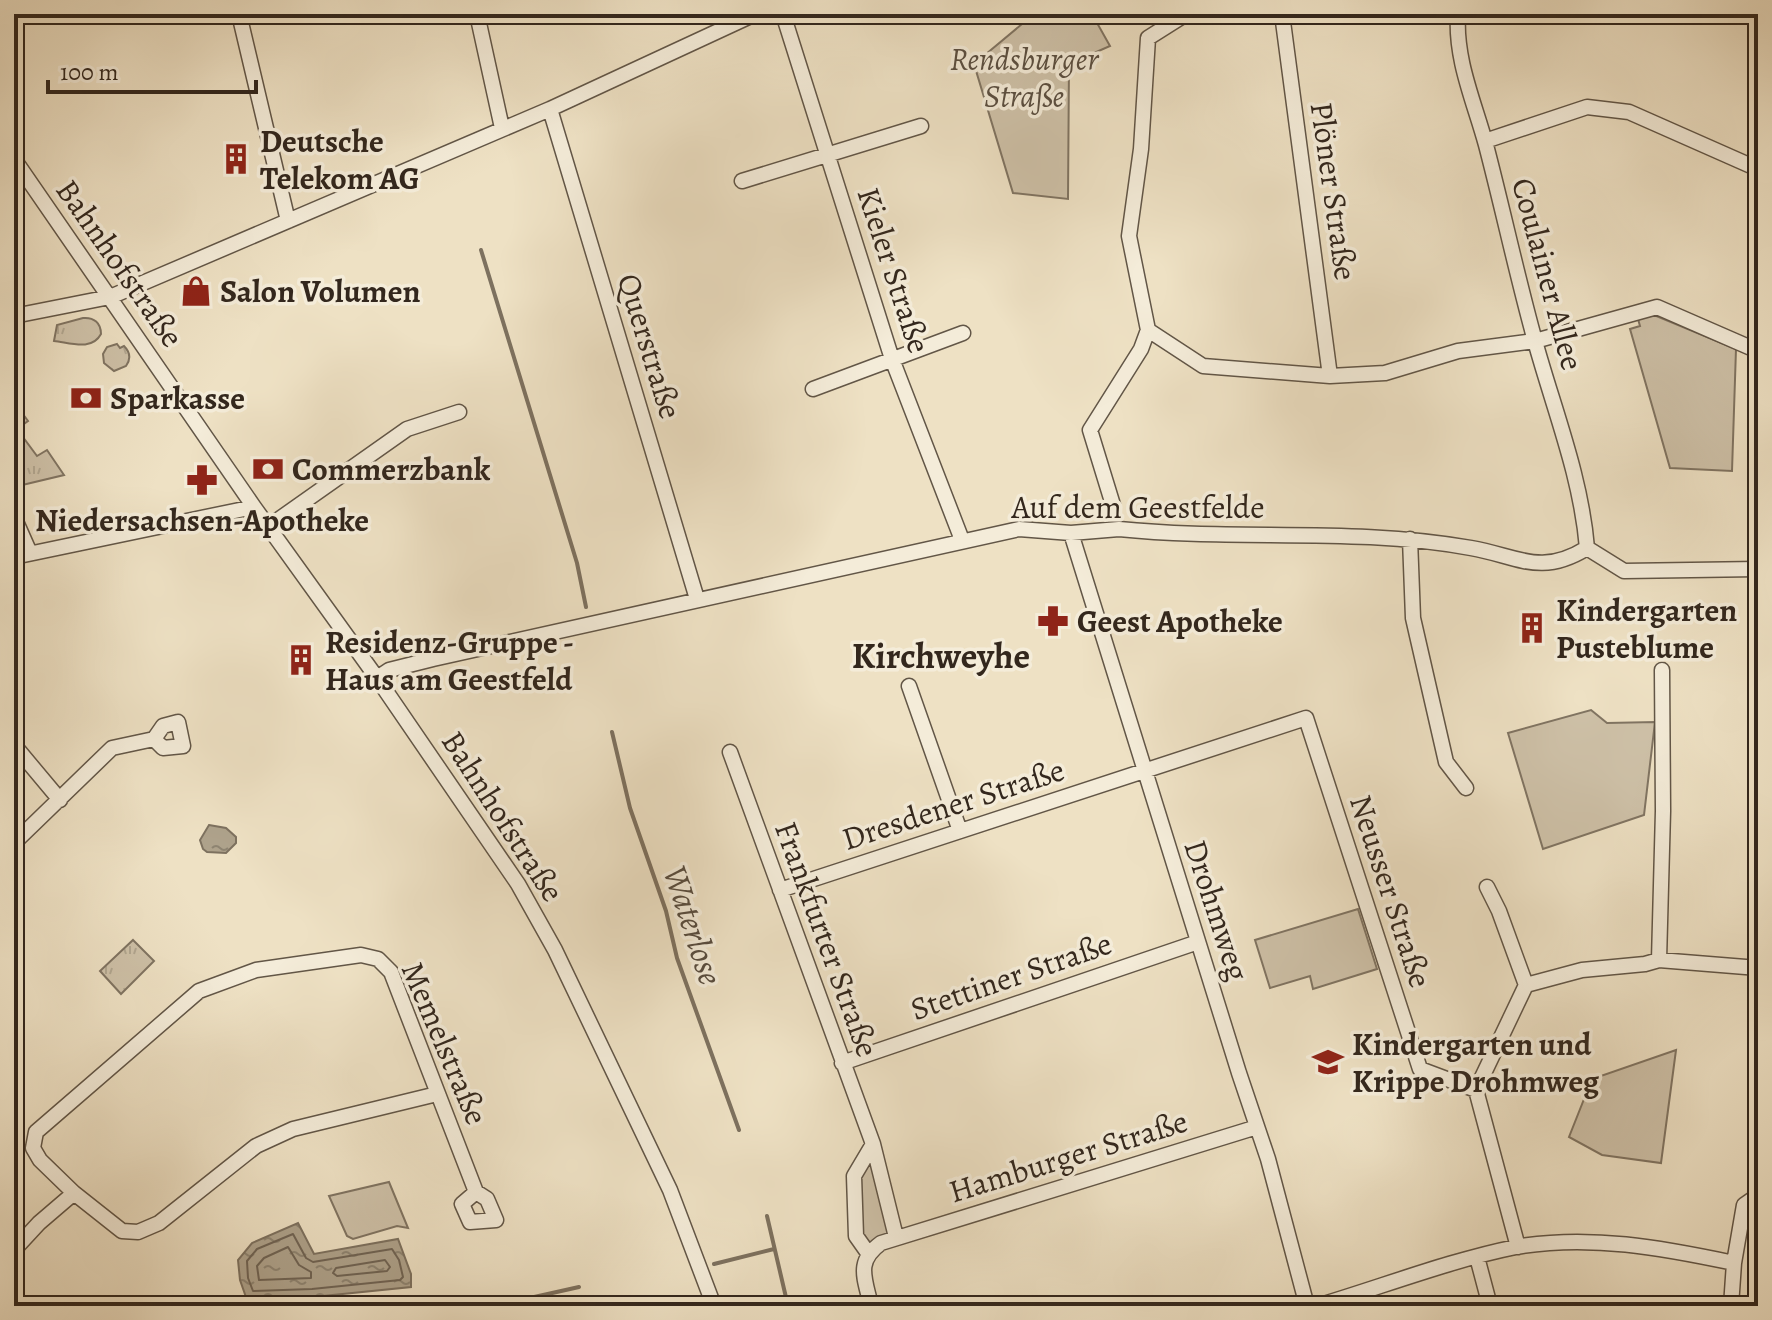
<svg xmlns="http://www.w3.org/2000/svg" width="1772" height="1320" viewBox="0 0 1772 1320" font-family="Alegreya,serif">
  <defs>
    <pattern id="grass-tufts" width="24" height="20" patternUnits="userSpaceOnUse" patternTransform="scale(2)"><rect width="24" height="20" fill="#cec1a8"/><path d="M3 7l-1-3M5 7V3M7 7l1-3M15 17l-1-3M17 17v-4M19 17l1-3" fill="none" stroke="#b1a690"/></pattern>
    <pattern id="water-ripples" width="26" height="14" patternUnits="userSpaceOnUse" patternTransform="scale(2)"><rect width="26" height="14" fill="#aea28b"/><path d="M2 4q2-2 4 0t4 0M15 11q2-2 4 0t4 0" fill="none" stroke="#8e8471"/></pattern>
  </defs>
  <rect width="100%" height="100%" fill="#eee1c4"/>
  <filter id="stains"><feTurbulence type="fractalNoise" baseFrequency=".0025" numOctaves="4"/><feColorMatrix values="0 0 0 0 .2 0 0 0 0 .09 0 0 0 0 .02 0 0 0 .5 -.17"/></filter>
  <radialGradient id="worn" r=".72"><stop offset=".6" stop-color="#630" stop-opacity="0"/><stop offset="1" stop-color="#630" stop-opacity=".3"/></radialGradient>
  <path fill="url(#grass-tufts)" stroke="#807462" stroke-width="2" d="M83,318C94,317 101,323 101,334C92,351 71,343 54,341L57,325Z
    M117,344L120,348L124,346C130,352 131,359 126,366L114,371L104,363L103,354L107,347Z
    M14,402L28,421L17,429L37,456L47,450L64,475L14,487Z
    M133,940L154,961L121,994L100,971Z"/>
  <path fill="#cec1a8" stroke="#807462" stroke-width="2" d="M1034,14H1092L1110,46L1069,64L1068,199L1013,193L974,64Z
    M1654,315L1736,349L1732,471L1670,468L1630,329L1640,326L1638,319Z
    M1591,710L1607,723L1655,722L1644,815L1543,849L1508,733Z
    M1358,909L1377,969L1313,989L1310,976L1270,988L1255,940Z
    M1676,1050L1661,1163L1602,1155L1569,1137L1592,1079Z
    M873,1153L892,1233L867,1246L859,1235V1176Z
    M389,1182L408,1228L397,1226L353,1239L347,1236L329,1196Z"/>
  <path fill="url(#water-ripples)" stroke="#7d715f" stroke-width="2" d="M209,825L226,828L236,837V843L226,853L207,852L203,849L200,840Z
    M298,1223L314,1254L398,1239L411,1274V1287L313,1297L247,1300L240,1280L238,1260L252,1243Z"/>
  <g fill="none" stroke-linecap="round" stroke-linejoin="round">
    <path stroke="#706454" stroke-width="2" d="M293,1234L306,1258L313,1262L392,1249L399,1260L403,1277L400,1280L312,1289L253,1291L248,1278L247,1261L257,1249Z
      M288,1247L299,1265L311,1272V1278L259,1280L257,1266L264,1258Z
      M385,1260L390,1267L387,1271L337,1276L333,1273L336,1268Z"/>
    <path stroke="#7d715f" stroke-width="4" d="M481,250L577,563L586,607
      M612,732L630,808L666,911L677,958L739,1130
      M767,1216L788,1306
      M714,1264L774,1249
      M494,1306L579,1287"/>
    <defs>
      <path id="minor" d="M239,14L288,221
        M477,14L502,128
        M783,14L892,359L962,540
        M1186,14L1148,38L1141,149L1129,236L1148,330L1203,366L1330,376L1385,373L1458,351L1535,341L1657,307L1758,351
        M1282,14L1330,376
        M1458,14C1455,60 1474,101 1486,145C1503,210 1517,276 1535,341C1554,410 1581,476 1587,548
        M550,109L697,599
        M1485,141L1587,107L1629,112L1758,169
        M14,159L254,507L377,678L518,884L555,950L670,1190L714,1306
        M742,181L921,126
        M14,316L110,297L550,109L755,14
        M813,389L963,333
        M1113,505L1090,430L1141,349L1148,330
        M14,517L30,553
        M268,527L407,429L459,412
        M1071,533L1239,1073L1268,1159L1307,1306
        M1410,539L1413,618L1446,762L1466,788
        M1587,548L1624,571L1758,569
        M14,557L254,507
        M377,678L389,670L433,659L1019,529L1071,533L1119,529C1236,541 1355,527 1471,548C1518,556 1540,577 1587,548
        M909,686L960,831
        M14,745L60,800
        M730,752L873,1144L896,1237
        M14,843L112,748L154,739L163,748L183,746L178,722L163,726L154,739
        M1487,887L1499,911L1526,985
        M780,890L1306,718L1420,1069L1476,1090
        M1659,960L1663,811L1662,670
        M842,1063L1198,942
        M437,1094L293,1129L256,1146L159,1223L138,1232L122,1231L74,1193L40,1160L33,1148L36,1132L199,991L256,970L361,955L378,959L391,972L476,1192
        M476,1192L487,1199L496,1220L470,1222L462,1204Z
        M1518,1247L1476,1090L1526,985L1582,970L1645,964L1659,960L1758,968
        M14,1250L39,1223L74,1193
        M868,1253L856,1236L854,1176L873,1144
        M1477,1257L1490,1306
        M871,1306C865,1278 855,1262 881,1243L1257,1127
        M1317,1306C1381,1287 1451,1260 1516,1247C1589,1234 1663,1248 1734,1263
        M1731,1306L1734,1263L1744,1205L1757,1196L1758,1188"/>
    </defs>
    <use href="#minor" stroke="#625647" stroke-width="17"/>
    <use href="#minor" stroke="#f4ecd9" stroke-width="14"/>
  </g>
  <defs>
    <symbol id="building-bare" viewBox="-9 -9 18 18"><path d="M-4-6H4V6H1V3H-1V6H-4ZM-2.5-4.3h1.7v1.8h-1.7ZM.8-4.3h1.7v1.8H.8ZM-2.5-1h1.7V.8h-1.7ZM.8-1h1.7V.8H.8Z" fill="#8f2418" stroke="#f4ecd9" stroke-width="2.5" paint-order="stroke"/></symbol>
    <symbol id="shop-bare" viewBox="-9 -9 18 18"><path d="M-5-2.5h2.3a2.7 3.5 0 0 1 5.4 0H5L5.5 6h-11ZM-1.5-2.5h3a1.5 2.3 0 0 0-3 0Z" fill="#8f2418" stroke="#f4ecd9" stroke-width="2.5" paint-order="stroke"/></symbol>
    <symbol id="bank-bare" viewBox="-9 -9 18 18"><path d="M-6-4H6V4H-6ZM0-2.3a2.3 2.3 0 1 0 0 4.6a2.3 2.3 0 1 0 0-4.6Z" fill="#8f2418" stroke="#f4ecd9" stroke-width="2.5" paint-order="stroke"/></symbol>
    <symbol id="pharmacy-bare" viewBox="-9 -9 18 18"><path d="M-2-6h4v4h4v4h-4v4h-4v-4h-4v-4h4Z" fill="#8f2418" stroke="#f4ecd9" stroke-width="2.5" paint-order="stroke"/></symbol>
    <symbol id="school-bare" viewBox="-9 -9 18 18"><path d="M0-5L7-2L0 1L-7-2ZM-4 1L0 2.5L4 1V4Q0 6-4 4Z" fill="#8f2418" stroke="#f4ecd9" stroke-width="2.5" paint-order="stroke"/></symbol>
  </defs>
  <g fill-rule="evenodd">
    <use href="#building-bare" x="214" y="137" width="44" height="44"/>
    <use href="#shop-bare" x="174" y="269" width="44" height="44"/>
    <use href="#bank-bare" x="64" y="376" width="44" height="44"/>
    <use href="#bank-bare" x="246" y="447" width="44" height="44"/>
    <use href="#pharmacy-bare" x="180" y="458" width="44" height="44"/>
    <use href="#pharmacy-bare" x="1031" y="599" width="44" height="44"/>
    <use href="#building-bare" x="1510" y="606" width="44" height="44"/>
    <use href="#building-bare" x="279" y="638" width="44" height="44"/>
    <use href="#school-bare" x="1306" y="1040" width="44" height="44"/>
  </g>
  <g text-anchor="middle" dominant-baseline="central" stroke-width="7" stroke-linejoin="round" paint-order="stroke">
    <g font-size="32" font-style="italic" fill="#5a4e40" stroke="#f4ecd9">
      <text x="1024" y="59">Rendsburger<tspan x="1024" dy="37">Straße</tspan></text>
    </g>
    <g font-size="32" font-weight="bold" fill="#33271d" stroke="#f4ecd9" text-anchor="start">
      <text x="260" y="141">Deutsche<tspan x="260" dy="37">Telekom AG</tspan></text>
      <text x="220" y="291">Salon Volumen</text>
      <text x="110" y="398">Sparkasse</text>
      <text x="292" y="469">Commerzbank</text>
      <text x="202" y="520" text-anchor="middle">Niedersachsen-Apotheke</text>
      <text x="1556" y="610">Kindergarten<tspan x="1556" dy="37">Pusteblume</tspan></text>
      <text x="1077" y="621">Geest Apotheke</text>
      <text x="325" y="642">Residenz-Gruppe -<tspan x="325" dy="37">Haus am Geestfeld</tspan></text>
      <text x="1352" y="1044">Kindergarten und<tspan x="1352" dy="37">Krippe Drohmweg</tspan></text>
    </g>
    <g font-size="32" fill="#33271d" stroke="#f4ecd9">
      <text transform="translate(1334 191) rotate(82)">Plöner Straße</text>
      <text transform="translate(120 263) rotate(55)">Bahnhofstraße</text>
      <text transform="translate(894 270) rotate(72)">Kieler Straße</text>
      <text transform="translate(1548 274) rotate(75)">Coulainer Allee</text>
      <text transform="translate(650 346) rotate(73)">Querstraße</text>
      <text x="1138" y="507">Auf dem Geestfelde</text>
      <text transform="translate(953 804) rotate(-18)">Dresdener Straße</text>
      <text transform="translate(503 816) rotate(57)">Bahnhofstraße</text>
      <text transform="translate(1391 891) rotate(72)">Neusser Straße</text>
      <text transform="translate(1217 910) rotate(72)">Drohmweg</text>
      <text transform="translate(827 939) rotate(70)">Frankfurter Straße</text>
      <text transform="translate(1011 976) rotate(-19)">Stettiner Straße</text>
      <text transform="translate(445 1043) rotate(67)">Memelstraße</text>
      <text transform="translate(1068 1156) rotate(-17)">Hamburger Straße</text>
    </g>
    <g font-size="34" font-style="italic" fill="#584c3e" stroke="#f4ecd9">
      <text transform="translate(693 925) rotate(72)">Waterlose</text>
    </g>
    <g font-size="36" font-weight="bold" fill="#33271d" stroke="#f4ecd9">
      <text x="941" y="655">Kirchweyhe</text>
    </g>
  </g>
  <rect width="1772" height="1320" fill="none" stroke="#eee1c4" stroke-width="48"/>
  <rect x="16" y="16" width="1740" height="1288" fill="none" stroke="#33271d" stroke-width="4"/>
  <rect x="24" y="24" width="1724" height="1272" fill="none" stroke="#33271d" stroke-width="2"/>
  <path d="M48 80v12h208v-12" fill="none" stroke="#33271d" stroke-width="4"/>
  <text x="60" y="80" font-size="24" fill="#33271d" stroke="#f4ecd9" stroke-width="6" paint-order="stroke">100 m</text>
  <rect width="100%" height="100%" filter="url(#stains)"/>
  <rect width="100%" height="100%" fill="url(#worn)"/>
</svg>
